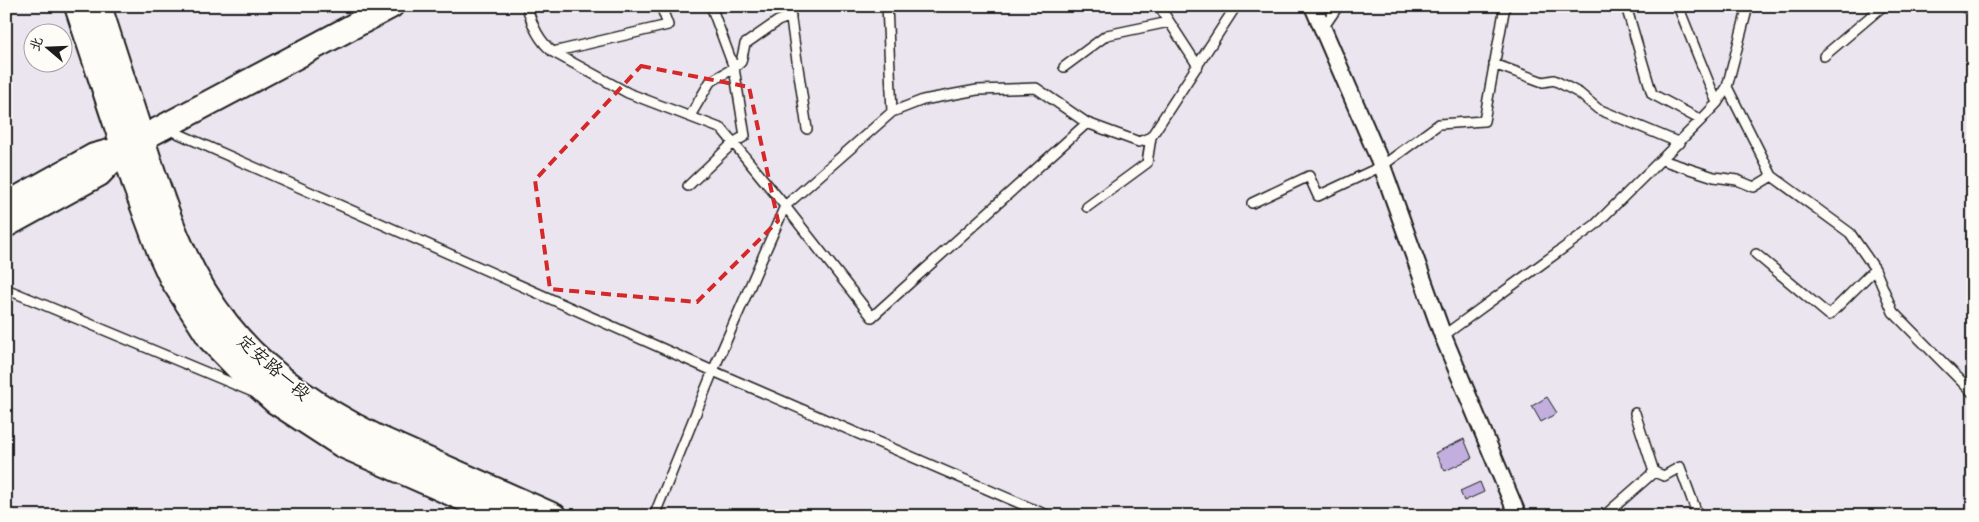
<svg xmlns="http://www.w3.org/2000/svg" width="1979" height="522" viewBox="0 0 1979 522" font-family="Delius,'LXGW WenKai TC',sans-serif">
  <rect width="100%" height="100%" fill="#ebe5f0"/>
  <filter id="ink" filterUnits="userSpaceOnUse"><feTurbulence type="fractalNoise" baseFrequency=".02" numOctaves="2"/><feDisplacementMap in="SourceGraphic" scale="10" xChannelSelector="R" yChannelSelector="G"/><feConvolveMatrix kernelMatrix="1 2 1 2 8 2 1 2 1" color-interpolation-filters="sRGB"/></filter>
  <g filter="url(#ink)">
    <path fill="#c2afdf" stroke="#1c1c1c" d="M1547,397L1557,413L1541,422L1532,406Z
      M1464,439L1472,458L1445,471L1435,453Z
      M1480,482L1484,492L1464,501L1460,491Z"/>
    <g fill="none" stroke-linecap="round" stroke-linejoin="round">
      <defs>
        <path id="lane" d="M527,6C531,23 539,41 553,52L628,93L722,129L785,206L872,317L1087,123
          M789,6L807,129
          M887,6L892,112
          M1159,6L1198,66
          M1678,6L1717,103
          M1963,6L1973,12
          M1628,13L1652,94L1701,120
          M1323,28L1338,6
          M553,52L668,25L661,6
          M1824,56L1883,6
          M1494,64L1543,82L1554,80L1579,93L1598,109L1680,143
          M1064,67L1107,35L1169,22
          M1727,87L1772,176L1850,233L1875,269L1893,312L1973,393
          M690,116L710,82L734,68L741,62L745,44L778,21L791,16
          M168,129L713,371L1049,516
          M1662,160L1714,177L1737,180L1754,187L1772,176
          M688,186L733,143L745,136L734,68L711,6
          M1252,203L1309,176L1318,196L1382,166L1439,124L1484,121L1505,6
          M1087,207L1147,163L1151,137
          M1756,254L1829,315L1875,269
          M6,289L253,392
          M1443,336L1595,225L1701,120L1717,103L1727,87L1748,6
          M1635,413L1654,472
          M654,516L713,371L785,206L892,112L923,100L977,90L1036,88L1087,123L1139,142L1151,137L1236,6
          M1604,516L1654,472L1664,476L1680,467L1698,516"/>
        <path id="street" d="M1313,6L1382,166L1443,336L1518,516"/>
        <path id="secondary" d="M77,6L124,148L135,185L161,255L172,279L211,340L237,367L276,402L342,445L503,516
          M99,6C113,49 127,92 141,136C162,201 183,269 227,324C266,374 320,409 376,437L554,516
          M6,205L94,156L124,148L391,6
          M6,225L99,174L124,148"/>
      </defs>
      <use href="#lane" stroke="#1c1c1c" stroke-width="12"/>
      <use href="#street" stroke="#1c1c1c" stroke-width="20"/>
      <use href="#secondary" stroke="#1c1c1c" stroke-width="28"/>
      <use href="#lane" stroke="#fdfcf7" stroke-width="9"/>
      <use href="#street" stroke="#fdfcf7" stroke-width="16"/>
      <use href="#secondary" stroke="#fdfcf7" stroke-width="24"/>
    </g>
  </g>
  <path fill="none" stroke="#d62828" stroke-width="4" stroke-dasharray="10 6" stroke-linejoin="round" d="M641,66L749,87L778,221L697,302L550,289L535,180Z"/>
  <g text-anchor="middle" dominant-baseline="central" stroke-width="4" stroke-linejoin="round" paint-order="stroke">
    <g font-size="18" fill="#1c1c1c" stroke="#fdfcf7">
      <text transform="translate(274 367) rotate(41)">定安路一段</text>
    </g>
  </g>
  <rect width="1979" height="522" fill="none" stroke="#fdfcf7" stroke-width="25"/>
  <rect x="12" y="12" width="1954" height="497" fill="none" stroke="#1c1c1c" stroke-width="2" filter="url(#ink)"/>
  <g transform="translate(48 48) rotate(289)"><circle r="24" fill="#fdfcf7" stroke="#a3a29f"/>
  <path d="M0-4L9 19L0 12L-9 19Z" fill="#1c1c1c"/>
  <text y="-8" font-size="14" font-weight="bold" text-anchor="middle" fill="#1c1c1c">北</text>
  </g>
</svg>
